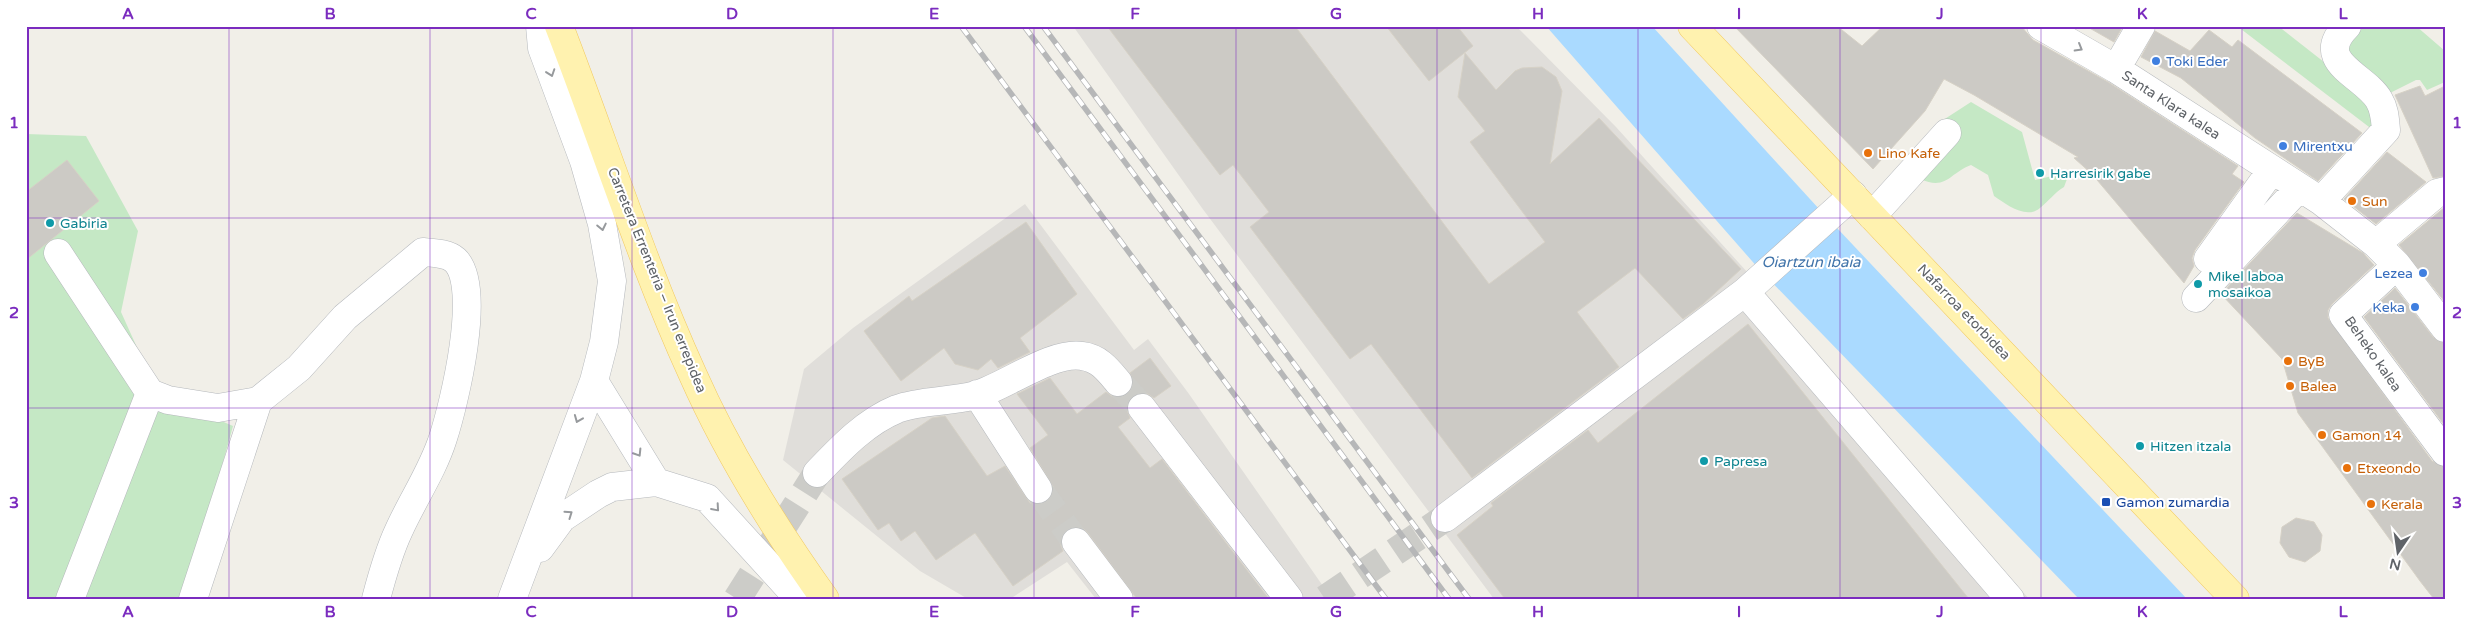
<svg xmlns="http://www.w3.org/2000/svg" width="2471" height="625" viewBox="0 0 2471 625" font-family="'Varela Round',sans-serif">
  <rect width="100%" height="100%" fill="#f1efe8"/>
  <path fill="#e0deda" d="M1073,26H1516L1616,127L1748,273L2029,599H1494L1202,208Z
    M1025,204L1134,350L1148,339L1189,394L1332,599H1096L1067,562L1010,599H968L920,571L783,460L804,369L853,328Z"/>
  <path fill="#c5e8c5" d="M2237,26H2278L2375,102L2373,130Z
    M2357,26H2416L2445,51V82L2427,90L2420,80H2416L2388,94L2346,61L2345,38Z
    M1971,102L2022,132L2035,180L2061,174L2067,179L2064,187C2054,193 2049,201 2040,208C2026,220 2006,204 1994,196L1988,175L1971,165C1949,173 1947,191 1920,179L1937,124Z
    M26,134L86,136L138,231L121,312L158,394L233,426L185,599H26Z"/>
  <path fill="#aadaff" d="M1546,26H1652L1820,210L2187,599H2079L1759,269Z"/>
  <path fill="#cccac5" stroke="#d6d1c6" d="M1107,26H1295L1489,284L1545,242L1470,142L1485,131L1458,97L1465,53L1496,90L1515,71L1522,68L1542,67L1556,77L1562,91L1550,164L1599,118L1741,269L1703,304L1683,319L1635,268L1577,312L1619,367L1472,478L1371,344L1350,359L1250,227L1269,212L1233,165L1220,175Z
    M1386,26H1457L1473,46L1429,81Z
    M1734,26H1837L1862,46L1883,26H2021L2033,40L2108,82L2238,166L2232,174L2244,182L2195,250L2192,258L2194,266L2184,283L2092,174L2074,158L2078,157L1974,95L1944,79L1925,111L1873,169Z
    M2086,26H2123L2114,42Z
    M2209,30L2232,47L2238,40L2362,133L2318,181L2255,138L2181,78L2141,57L2155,31L2190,51Z
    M2420,86L2425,96L2445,86V176L2433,178L2395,95Z
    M2387,152L2426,182L2376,224L2344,199Z
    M67,160L99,201L26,260V192Z
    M2445,207V302L2399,245Z
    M2297,213L2363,253L2374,265L2332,304L2328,310V318L2432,461L2445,467V599H2434L2420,581L2298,413L2282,359L2221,294Z
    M1026,222L1077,294L1020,338L1030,352L998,368L991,359L978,370L955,364L944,348L901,381L864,331L909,296L912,301Z
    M2395,288L2433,337L2445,343V426L2364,317Z
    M1748,324L1969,599H1505L1457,535L1493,506L1491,503L1588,430L1598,443Z
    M1150,358L1171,386L1154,398L1148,394L1140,393L1132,396L1127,403V410L1130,418L1118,427L1150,468L1162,459L1269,599H1137L1088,533L1083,528L1075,526L1067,529L1062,535L1060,543L1063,551L1013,586L975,533L936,560L915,531L901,541L889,523L878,530L842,479L932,418L945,416L987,476L1005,466L1030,503L1038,505L1046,502L1052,496L1054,488L1030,448L1048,435L1017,394L1050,378L1077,414L1106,392L1113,397H1120L1128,394L1133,387V380L1130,373Z
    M2296,518L2314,522L2322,535L2320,551L2305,562L2289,557L2280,543L2282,527Z"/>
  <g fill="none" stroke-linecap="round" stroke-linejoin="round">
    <path stroke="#ccccc8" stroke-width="28" stroke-dasharray="28 14" stroke-linecap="butt" d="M1118,382L1142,408
      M1038,489L1076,542
      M737,599L817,473
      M1325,599L1445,518"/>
    <defs>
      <path id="minor" d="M2041,26L2116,69L2321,201L2376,244L2397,265L2445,328
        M2116,69L2141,26
        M2321,201L2386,130C2385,120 2385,110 2379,100C2365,75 2311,62 2347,26
        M1872,216L1947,133
        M2376,244L2437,193L2445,191
        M58,253L150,393
        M2208,259L2271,171
        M2397,265L2343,315L2445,452
        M1745,292L2010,599
        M2196,298L2299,188
        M594,381L656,482
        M977,394L1038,489
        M1142,408L1289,599
        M817,473C840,449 865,422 897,409C921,400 951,402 976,395C1006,386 1052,351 1082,356C1099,358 1108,370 1118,382
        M1445,518L1745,292L1853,195
        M1076,542L1119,599
        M540,548L562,518L598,494L612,487L656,482L707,498L790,589L804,599
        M70,599L150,393L168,400L218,408L258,401L299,368L345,317L423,252C433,253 447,253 455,260C483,286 454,404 443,438C433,470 413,499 399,530C389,551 382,576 376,599
        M193,599L258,401
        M512,599L594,381L604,342L612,281L602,224L584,161L542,48L540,26"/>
      <path id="major" d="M559,26C604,142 641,261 693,375C728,454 775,529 825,599
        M1692,26L2235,599"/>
    </defs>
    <use href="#minor" stroke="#b5b8bc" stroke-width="29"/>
    <use href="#major" stroke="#f2c960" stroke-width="29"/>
    <use href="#minor" stroke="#fff" stroke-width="28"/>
    <use href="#major" stroke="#fff2af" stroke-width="28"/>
    <defs>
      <path id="rail" d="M961,26L1386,599
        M1024,26L1449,599
        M1043,26L1469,599"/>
    </defs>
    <use href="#rail" stroke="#b6b7b8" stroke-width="5.5"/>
    <use href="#rail" stroke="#fff" stroke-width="4" stroke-dasharray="11" stroke-linecap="butt"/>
  </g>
  <defs><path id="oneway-chevron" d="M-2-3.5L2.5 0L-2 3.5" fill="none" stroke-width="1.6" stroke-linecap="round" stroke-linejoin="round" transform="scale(1.25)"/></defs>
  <g stroke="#979a9d">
    <use href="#oneway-chevron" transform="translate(2079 48) rotate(30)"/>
    <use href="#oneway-chevron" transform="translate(551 73) rotate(71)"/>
    <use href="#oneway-chevron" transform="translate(602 227) rotate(78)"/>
    <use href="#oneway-chevron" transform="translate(578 419) rotate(112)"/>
    <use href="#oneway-chevron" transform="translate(638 453) rotate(58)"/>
    <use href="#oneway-chevron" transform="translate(716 508) rotate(49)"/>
    <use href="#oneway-chevron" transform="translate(569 514) rotate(-35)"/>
  </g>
  <path fill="none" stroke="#7b2cbf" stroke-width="1" stroke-opacity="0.55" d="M229,26V599M430,26V599M632,26V599M833,26V599M1034,26V599M1236,26V599M1437,26V599M1638,26V599M1840,26V599M2041,26V599M2242,26V599M26,218H2445M26,408H2445"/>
  <g fill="#3f7fe0" stroke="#fff" stroke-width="2">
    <circle cx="2156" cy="61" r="5"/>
    <circle cx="2283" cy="146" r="5"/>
    <circle cx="2423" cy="273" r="5"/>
    <circle cx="2415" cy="307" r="5"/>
  </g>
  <g fill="#e8710a" stroke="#fff" stroke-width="2">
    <circle cx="1868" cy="153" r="5"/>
    <circle cx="2352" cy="201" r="5"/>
    <circle cx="2288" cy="361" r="5"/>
    <circle cx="2290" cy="386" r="5"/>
    <circle cx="2322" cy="435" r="5"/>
    <circle cx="2347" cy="468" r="5"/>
    <circle cx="2371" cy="504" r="5"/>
  </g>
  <g fill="#0f9aa8" stroke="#fff" stroke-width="2">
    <circle cx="2040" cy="173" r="5"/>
    <circle cx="50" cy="223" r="5"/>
    <circle cx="2198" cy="284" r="5"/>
    <circle cx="2140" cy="446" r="5"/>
    <circle cx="1704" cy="461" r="5"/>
  </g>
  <rect fill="#1a4fb4" stroke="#fff" stroke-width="2" x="2101" y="497" width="10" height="10" rx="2.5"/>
  <g text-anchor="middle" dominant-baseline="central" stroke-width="4" stroke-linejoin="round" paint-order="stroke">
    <g font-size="14" fill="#366cbe" stroke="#fff" text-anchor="start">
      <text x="2166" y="61">Toki Eder</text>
      <text x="2293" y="146">Mirentxu</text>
      <text x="2413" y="273" text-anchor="end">Lezea</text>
      <text x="2405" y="307" text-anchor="end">Keka</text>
    </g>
    <g font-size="14" fill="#5f6368" stroke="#fff">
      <text transform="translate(2171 105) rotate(33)">Santa Klara kalea</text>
      <text transform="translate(657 280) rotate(68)">Carretera Errenteria – Irun errepidea</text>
      <text transform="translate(1964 312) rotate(46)">Nafarroa etorbidea</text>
      <text transform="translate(2373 354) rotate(55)">Beheko kalea</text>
    </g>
    <g font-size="14" fill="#c56008" stroke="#fff" text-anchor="start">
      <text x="1878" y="153">Lino Kafe</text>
      <text x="2362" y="201">Sun</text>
      <text x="2298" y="361">ByB</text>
      <text x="2300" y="386">Balea</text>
      <text x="2332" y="435">Gamon 14</text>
      <text x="2357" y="468">Etxeondo</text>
      <text x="2381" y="504">Kerala</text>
    </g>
    <g font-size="14" fill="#0d838f" stroke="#fff" text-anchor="start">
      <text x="2050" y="173">Harresirik gabe</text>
      <text x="60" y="223">Gabiria</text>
      <text x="2208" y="276">Mikel laboa<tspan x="2208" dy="16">mosaikoa</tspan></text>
      <text x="2150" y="446">Hitzen itzala</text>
      <text x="1714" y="461">Papresa</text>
    </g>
    <g font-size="14" fill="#164399" stroke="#fff" text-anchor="start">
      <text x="2116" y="502">Gamon zumardia</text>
    </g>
    <g font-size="15" font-style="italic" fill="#4174aa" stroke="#fff">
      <text x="1811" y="262">Oiartzun ibaia</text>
    </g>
  </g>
  <rect width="2471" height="625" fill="none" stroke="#ffffff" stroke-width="55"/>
  <g transform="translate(2398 552) rotate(193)" stroke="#ffffff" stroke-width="4" paint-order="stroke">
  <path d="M0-4L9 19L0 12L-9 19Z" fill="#5f6368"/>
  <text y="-8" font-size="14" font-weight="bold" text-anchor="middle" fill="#5f6368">N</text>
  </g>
  <rect x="28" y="28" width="2416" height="570" fill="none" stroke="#7b2cbf" stroke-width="2"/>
  <g font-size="16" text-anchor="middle" font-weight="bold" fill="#7b2cbf">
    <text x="128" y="19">A</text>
    <text x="330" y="19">B</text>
    <text x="531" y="19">C</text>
    <text x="732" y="19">D</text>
    <text x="934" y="19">E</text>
    <text x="1135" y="19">F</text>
    <text x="1336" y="19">G</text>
    <text x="1538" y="19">H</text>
    <text x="1739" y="19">I</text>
    <text x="1940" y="19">J</text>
    <text x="2142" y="19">K</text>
    <text x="2343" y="19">L</text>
    <text x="14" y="128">1</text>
    <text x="2457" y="128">1</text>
    <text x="14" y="318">2</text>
    <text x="2457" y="318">2</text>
    <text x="14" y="508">3</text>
    <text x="2457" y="508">3</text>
    <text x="128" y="617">A</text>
    <text x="330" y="617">B</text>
    <text x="531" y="617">C</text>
    <text x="732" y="617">D</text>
    <text x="934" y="617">E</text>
    <text x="1135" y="617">F</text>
    <text x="1336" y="617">G</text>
    <text x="1538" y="617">H</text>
    <text x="1739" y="617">I</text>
    <text x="1940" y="617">J</text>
    <text x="2142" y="617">K</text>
    <text x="2343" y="617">L</text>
  </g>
</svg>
